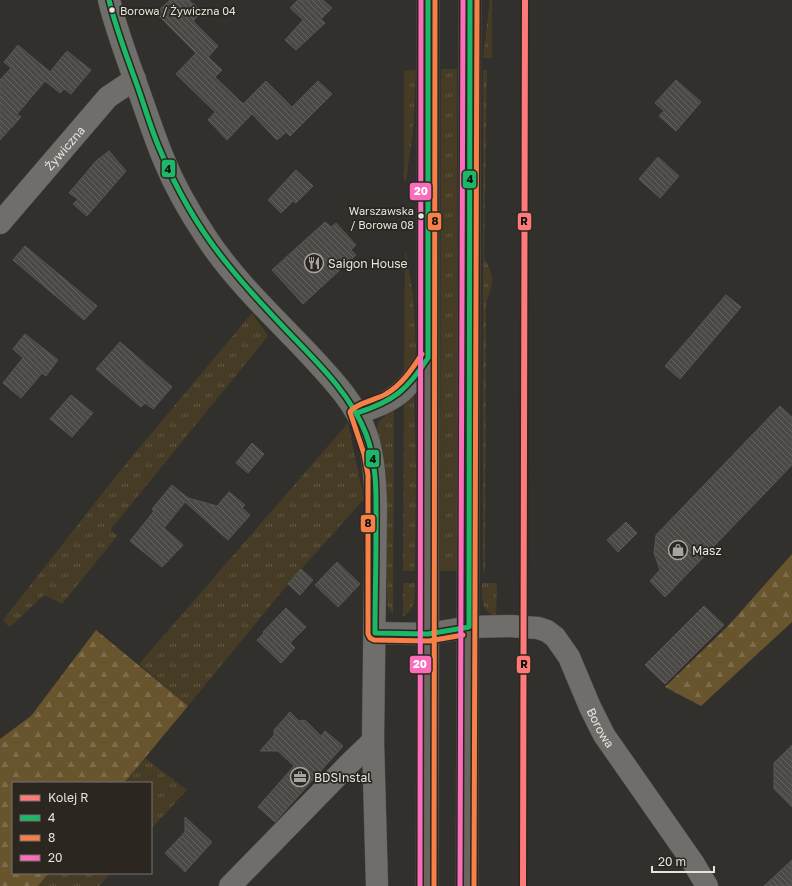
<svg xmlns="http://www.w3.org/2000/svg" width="792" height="886" viewBox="0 0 792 886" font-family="'Golos Text',sans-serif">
  <defs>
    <pattern id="grass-tufts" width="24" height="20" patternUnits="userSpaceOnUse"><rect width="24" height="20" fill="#463c26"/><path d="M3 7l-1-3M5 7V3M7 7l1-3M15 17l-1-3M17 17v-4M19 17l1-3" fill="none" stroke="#615845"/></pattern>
    <pattern id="forest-firs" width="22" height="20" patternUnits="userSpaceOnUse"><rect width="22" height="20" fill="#68552e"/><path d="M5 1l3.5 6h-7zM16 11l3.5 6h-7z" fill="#7e6d4c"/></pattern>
    <pattern id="building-back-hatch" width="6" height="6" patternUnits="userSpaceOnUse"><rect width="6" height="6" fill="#4a4946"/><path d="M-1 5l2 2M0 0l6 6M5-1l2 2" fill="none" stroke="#646360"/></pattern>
  </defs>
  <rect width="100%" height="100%" fill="#32302d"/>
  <path fill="url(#grass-tufts)" d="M490,0H492V58H483Z
    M441,69H457V571H440Z
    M416,70L413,130L406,181H404V71Z
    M483,70H487L484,258C495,277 494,282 486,302L485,571H483Z
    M406,253L413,296L416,348L415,357L412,366L404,378L405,254Z
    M252,313L268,336L111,529L117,536L62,604L44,595L10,627L3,620L120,471Z
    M414,394L416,467L415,571H403L404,398Z
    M394,407L393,614L389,609L387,603L386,480L384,458L377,427L378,423Z
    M348,423L364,499L288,584L188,706L139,664Z
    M403,583H415C415,595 416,610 403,616Z
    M482,583H497L496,618C480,608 482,600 482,583Z
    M145,758L187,790L151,829V783H124Z
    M49,873H111L99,886H38Z"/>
  <path fill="url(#forest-firs)" d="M792,554V622L701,706L665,687L729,625Z
    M96,630L188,706L124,783H13V873H49L38,886H0V739L31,716Z"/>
  <path fill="url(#building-back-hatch)" stroke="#585654" d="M170,0H189L202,12L193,21L218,46L208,57L222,70L215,77L243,104L266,81L292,107L318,81L332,94L290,136L286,132L277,140L252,114L227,140L208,120L215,112L176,74L196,53L156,13Z
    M298,0H323L332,8L321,19L325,23L296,50L285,40L303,20L290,8Z
    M18,45L50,72L67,51L91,70L71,94L64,89L60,93L45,81L17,114L21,117L0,140V80L11,68L4,62Z
    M676,80L701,102L676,131L659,116L664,111L655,103Z
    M109,151L126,171L87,216L73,204L78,199L69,193L96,161Z
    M658,157L679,176L660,198L639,179Z
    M296,170L313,186L296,203L293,201L281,213L268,200Z
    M325,222L331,227L336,223L356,245L351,250L356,255L303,304L272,270Z
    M25,246L97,306L84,320L13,260Z
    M726,295L741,307L680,379L665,366Z
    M25,334L58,360L46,376L42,373L21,398L3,383L23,358L13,349Z
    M120,342L172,387L153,409L145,403L141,407L96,369Z
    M71,395L93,413L72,437L50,419Z
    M780,406L792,417V465L665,597L650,581L660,570L654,553L656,535Z
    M252,443L264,454L248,473L236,463Z
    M172,485L188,498L217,506L229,492L245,505L242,508L250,515L228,540L185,502L164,528L183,545L162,567L130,541L154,511L152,509Z
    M626,522L637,533L618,552L607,540Z
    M337,562L360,584L338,607L315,585Z
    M301,569L313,580L300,595L288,584Z
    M704,606L724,625L665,684L645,665Z
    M286,608L306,627L290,643L295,648L281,663L257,640L264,633L263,632Z
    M290,712L299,721L305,720L321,736L325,731L343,746L275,822L258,807L294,766L278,751H260L274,735V730Z
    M792,745V807L774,789V763Z
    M185,817L212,842L185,872L165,853L185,832Z
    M792,860V886H764Z"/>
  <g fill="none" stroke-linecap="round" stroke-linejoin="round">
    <defs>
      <g id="minor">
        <path d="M109,0C116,29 127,58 137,86C146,111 154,136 164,160C175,187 190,213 206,237C234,280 273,316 308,353C331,378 356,403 367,436C374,458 375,481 376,505L373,741L377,886"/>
        <path id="s1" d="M0,223L108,97L135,79"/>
        <path d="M357,413C395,402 407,391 428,358"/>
        <path id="s2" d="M375,633L428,634L469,627L510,626L538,628L547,631L555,637L569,657L590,707L604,735L694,864L707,886"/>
        <path d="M230,886L351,762L373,741"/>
      </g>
      <path id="major" d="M427,886L428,634V0
        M467,886L470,0"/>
    </defs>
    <use href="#minor" stroke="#4f4d4a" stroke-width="23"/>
    <use href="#major" stroke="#4f4d4a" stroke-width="23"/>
    <use href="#minor" stroke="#706e6b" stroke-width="22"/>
    <use href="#major" stroke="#6a665f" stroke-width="22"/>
    <defs>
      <path id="bus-1" d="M109,0C116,29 127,57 137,85C145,107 151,130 161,152C178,193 201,232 229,266C248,290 269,312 291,335C319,364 351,395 366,434C378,465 376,500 376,533C376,566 375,600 375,633L428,634L469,627L470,0
        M357,413C394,401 407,390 428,358V0"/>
      <path id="bus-2" d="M422,354C412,369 402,385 386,394C378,399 354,404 350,412L364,454L368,475V634L370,638L374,640L429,641L463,635
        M434,886L435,0
        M474,886L477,0"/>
      <path id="bus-3" d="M420,886L421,0
        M460,886L463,0"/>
    </defs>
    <use href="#bus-1" stroke="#2b2720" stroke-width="8"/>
    <use href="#bus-2" stroke="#2b2720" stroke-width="8"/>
    <use href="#bus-3" stroke="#2b2720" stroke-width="8"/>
    <use href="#bus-1" stroke="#1ab867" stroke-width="5"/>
    <use href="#bus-2" stroke="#f78048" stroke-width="5"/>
    <use href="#bus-3" stroke="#fb6dba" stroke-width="5"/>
    <defs>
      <path id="rail-1" d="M523,886L525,0"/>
    </defs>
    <use href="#rail-1" stroke="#2b2720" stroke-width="9"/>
    <use href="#rail-1" stroke="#fe7a7a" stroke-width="6"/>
  </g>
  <defs>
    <symbol id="restaurant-ring" viewBox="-11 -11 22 22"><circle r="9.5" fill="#2b2720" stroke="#a7a5a1" stroke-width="1.5"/><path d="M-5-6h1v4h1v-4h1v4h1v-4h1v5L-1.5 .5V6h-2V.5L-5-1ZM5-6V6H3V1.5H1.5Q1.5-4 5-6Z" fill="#a7a5a1"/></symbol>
    <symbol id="shop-ring" viewBox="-11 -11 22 22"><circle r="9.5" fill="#2b2720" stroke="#a7a5a1" stroke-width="1.5"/><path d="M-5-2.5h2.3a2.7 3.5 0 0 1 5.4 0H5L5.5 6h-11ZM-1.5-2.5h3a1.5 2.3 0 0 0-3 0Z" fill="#a7a5a1"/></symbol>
    <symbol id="office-ring" viewBox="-11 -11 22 22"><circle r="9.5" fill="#2b2720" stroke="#a7a5a1" stroke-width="1.5"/><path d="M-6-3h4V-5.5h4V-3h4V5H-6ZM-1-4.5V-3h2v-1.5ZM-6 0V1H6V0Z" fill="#a7a5a1"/></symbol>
  </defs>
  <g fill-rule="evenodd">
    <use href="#restaurant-ring" x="303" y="252" width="22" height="22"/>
    <use href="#shop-ring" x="667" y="539" width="22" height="22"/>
    <use href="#office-ring" x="289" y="766" width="22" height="22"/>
  </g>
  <g fill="#e6e4df" stroke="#2b2720" stroke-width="1.5">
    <circle cx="112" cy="10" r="3.5"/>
    <circle cx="421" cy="216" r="3.5"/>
  </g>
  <g text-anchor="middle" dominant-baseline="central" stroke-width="3.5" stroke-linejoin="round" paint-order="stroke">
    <g font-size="11" fill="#e6e4df" stroke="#2b2720" text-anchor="start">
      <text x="120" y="10">Borowa / Żywiczna 04</text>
      <text x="414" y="210" text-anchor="end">Warszawska<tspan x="414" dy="14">/ Borowa 08</tspan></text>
    </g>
    <g font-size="12" fill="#e6e4df" stroke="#2b2720">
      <text stroke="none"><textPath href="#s1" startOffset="99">Żywiczna</textPath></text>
      <text stroke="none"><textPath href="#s2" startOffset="285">Borowa</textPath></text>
    </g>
    <g font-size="12" fill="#e6e4df" stroke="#2b2720" text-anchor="start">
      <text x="328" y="263">Saigon House</text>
      <text x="692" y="550">Masz</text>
      <text x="314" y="777">BDSInstal</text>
    </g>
  </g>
  <g stroke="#2b2720" stroke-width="1.5">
    <rect x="161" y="159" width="15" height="19" rx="4" fill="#1ab867"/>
    <rect x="462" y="170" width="15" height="19" rx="4" fill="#1ab867"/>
    <rect x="409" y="182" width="23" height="19" rx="4" fill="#fb6dba"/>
    <rect x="517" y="212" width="15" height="19" rx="4" fill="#fe7a7a"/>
    <rect x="427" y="212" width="15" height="19" rx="4" fill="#f78048"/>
    <rect x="365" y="449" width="15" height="19" rx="4" fill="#1ab867"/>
    <rect x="360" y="514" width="16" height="19" rx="4" fill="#f78048"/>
    <rect x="409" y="655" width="23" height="19" rx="4" fill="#fb6dba"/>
    <rect x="516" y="655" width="15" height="19" rx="4" fill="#fe7a7a"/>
  </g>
  <g font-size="11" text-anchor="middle" font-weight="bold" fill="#fff">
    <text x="421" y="195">20</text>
    <text x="420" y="668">20</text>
  </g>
  <g font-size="11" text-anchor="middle" font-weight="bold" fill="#111">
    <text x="168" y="173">4</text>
    <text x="470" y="183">4</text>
    <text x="524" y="225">R</text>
    <text x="435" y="225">8</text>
    <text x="373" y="463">4</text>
    <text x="368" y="527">8</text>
    <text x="524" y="668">R</text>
  </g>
  <rect x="12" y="782" width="140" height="92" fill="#2b2720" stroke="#76736c"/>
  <rect x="20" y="795" width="20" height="6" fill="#fe7a7a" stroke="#76736c"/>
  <text x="48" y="802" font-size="12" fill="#e6e4df">Kolej R</text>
  <rect x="20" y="815" width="20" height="6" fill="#1ab867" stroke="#76736c"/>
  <text x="48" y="822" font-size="12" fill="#e6e4df">4</text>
  <rect x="20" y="835" width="20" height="6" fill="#f78048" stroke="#76736c"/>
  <text x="48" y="842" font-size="12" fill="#e6e4df">8</text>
  <rect x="20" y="855" width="20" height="6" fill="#fb6dba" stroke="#76736c"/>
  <text x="48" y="862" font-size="12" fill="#e6e4df">20</text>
  <path d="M652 866v6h62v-6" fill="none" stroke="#e6e4df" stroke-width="2"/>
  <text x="658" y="866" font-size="12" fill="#e6e4df" stroke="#2b2720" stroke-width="3" paint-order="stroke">20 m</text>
</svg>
